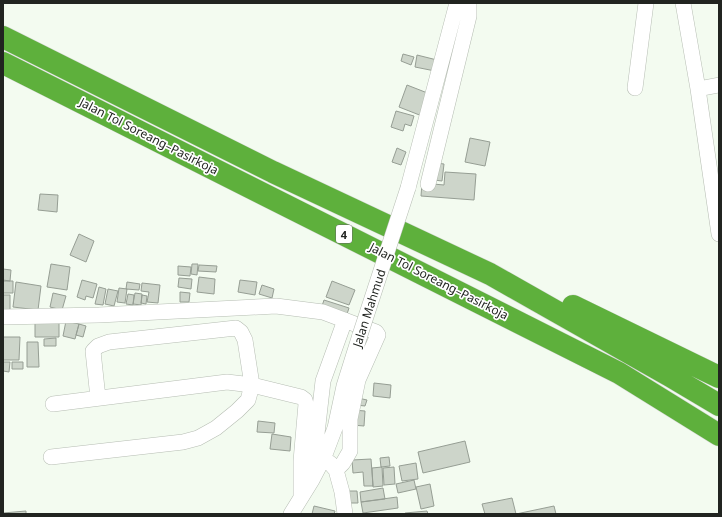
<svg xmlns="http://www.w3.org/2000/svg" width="722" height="517" viewBox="0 0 722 517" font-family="'Noto Sans',sans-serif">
  <rect width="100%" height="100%" fill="#f3fbf0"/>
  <path fill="#cdd5ca" stroke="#969e94" d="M403,54L414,57L411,65L401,61Z
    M417,55L437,60L435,71L415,67Z
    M407,85L430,94L422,116L399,107Z
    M396,111L414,116L411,126L405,124L403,131L391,127Z
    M470,138L490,142L485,166L465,162Z
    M397,148L406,152L401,165L392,162Z
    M436,163L444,164L442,181L434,180Z
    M445,172L476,174L474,200L421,196L422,183L444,185Z
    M40,194L58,195L57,212L38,210Z
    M79,234L94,241L86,262L70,255Z
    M51,264L70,267L67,290L47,287Z
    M192,264H198L197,275L191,274Z
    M199,265L217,266L216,272L198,271Z
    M178,266L191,267L190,276L178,275Z
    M3,269L11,270L10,281L3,280Z
    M199,277L215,279L214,294L197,292Z
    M179,278L192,279L191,289L178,287Z
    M82,280L97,284L93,298L86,296L85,300L77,297Z
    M240,280L257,282L255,295L238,292Z
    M3,281H13V293H3Z
    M332,281L355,290L349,305L326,297Z
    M16,282L41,286L38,310L13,307Z
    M127,282L140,284L139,290L126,289Z
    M142,283L160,285L158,303L147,302L149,292L141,291Z
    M262,285L274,289L272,298L259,294Z
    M99,287L106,289L103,305L95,304Z
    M119,288L127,289L125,303L117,302Z
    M108,289L118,291L114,306L105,304Z
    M180,292L190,293L189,302H180Z
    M53,293L66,296L62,310L50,307Z
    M135,293L142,294L141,305L133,304Z
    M128,294L134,295L133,305L126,304Z
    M3,295H10V310H3Z
    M142,295L147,296L146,304L141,303Z
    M324,300L349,308L347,314L322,306Z
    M66,321L79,324L75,339L63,336Z
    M35,322H59V337H35Z
    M79,324L86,326L83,337L76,335Z
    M3,337H20L19,360H3Z
    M56,338V346H44V339Z
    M27,342H38L39,367H27Z
    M3,362H10L9,372L3,371Z
    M12,362H23V369H12Z
    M374,383L391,385L390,398L373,396Z
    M358,398L367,400L365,406L356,405Z
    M353,410L365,411L364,426L352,425Z
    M258,421L275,423L274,433L257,432Z
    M272,434L291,437L290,451L270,449Z
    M465,441L470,462L423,473L418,452Z
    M389,457L390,466L381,467L380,458Z
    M371,459L373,486H364L363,472L353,473L352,460Z
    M416,463L418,479L402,481L399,466Z
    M382,467L383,486L373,487L372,468Z
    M394,467L395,484L384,485L383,468Z
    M414,480L416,489L398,493L396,484Z
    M430,484L434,506L421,509L416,487Z
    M383,488L385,499L361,502L360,492Z
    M347,491H357L358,503H348Z
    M397,497L398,508L363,513L361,502Z
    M512,498L516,514H485L482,504Z
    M314,506L335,511L334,514H312Z
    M554,506L556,514H516Z
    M26,511V514H3V513Z
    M427,511L428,514H405V513Z"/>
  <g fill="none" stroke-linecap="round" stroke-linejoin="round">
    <defs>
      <path id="minor" d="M683,3L698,89L719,234
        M635,88L646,3
        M698,89L719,85
        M428,184L469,16V3
        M408,188L457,3
        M3,317L99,315L276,306L323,312L376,332L378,335L358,380L350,419V451L343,463L336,470
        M53,404L227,382L252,385L301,397L305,400L306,404L301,461V497
        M51,457L183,442L198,438L216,428L237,411L248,400L252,385L245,340L241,332L236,328L109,342L98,346L93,351L98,398
        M330,463L336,470L342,492L345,514
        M313,469L323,381L345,320
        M291,514L312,480L324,457L335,428L344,386L360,335"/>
      <path id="highway" d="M3,37L273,172L490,274L670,376L719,405
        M3,63L619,373L719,435
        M573,306L719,377"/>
    </defs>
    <use href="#minor" stroke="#b6bdb3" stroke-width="16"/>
    <use href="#highway" stroke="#d7d8d7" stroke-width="23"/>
    <use href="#minor" stroke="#fff" stroke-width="15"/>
    <use href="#highway" stroke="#5eb03c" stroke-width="22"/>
    <defs>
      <path id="minor-bridge" d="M360,335L408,188"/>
    </defs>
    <use href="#minor-bridge" stroke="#b6bdb3" stroke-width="16" stroke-linecap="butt"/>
    <use href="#minor-bridge" stroke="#fff" stroke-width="15"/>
  </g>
  <g text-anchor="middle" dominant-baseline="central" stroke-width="3.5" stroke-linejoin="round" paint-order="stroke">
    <rect fill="#fff" stroke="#646663" stroke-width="1" x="336" y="225" width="16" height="18" rx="3"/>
    <g font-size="11" font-weight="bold" fill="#212420">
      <text x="344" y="234">4</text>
    </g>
    <g font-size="12" fill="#212420" stroke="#fff">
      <text transform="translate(149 136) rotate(27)">Jalan Tol Soreang–Pasirkoja</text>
      <text transform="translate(439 281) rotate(27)">Jalan Tol Soreang–Pasirkoja</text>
      <text transform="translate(369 308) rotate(-72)">Jalan Mahmud</text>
    </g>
  </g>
  <rect width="722" height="517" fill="none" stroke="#212420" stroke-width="8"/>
</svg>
